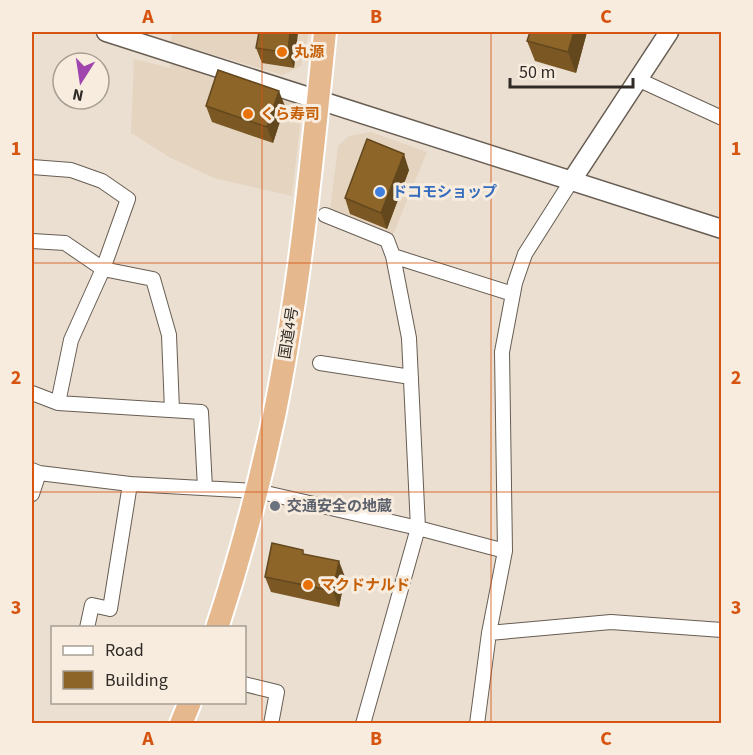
<svg xmlns="http://www.w3.org/2000/svg" width="753" height="755" viewBox="0 0 753 755" font-family="'Source Sans 3','Noto Sans JP',sans-serif">
  <rect width="100%" height="100%" fill="#eadfd1"/>
  <path fill="#e4d4c0" d="M173,32H309L301,66L283,75L170,42Z
    M134,59L170,68L171,62L284,94L293,101L301,117L292,196L214,178L171,158L131,133Z
    M371,132L427,152L392,237L330,211L338,146L349,136Z"/>
  <g fill="none" stroke-linecap="round" stroke-linejoin="round">
    <defs>
      <path id="minor" d="M637,79L722,118
        M32,167L71,170L102,181L128,199L103,269L65,243L32,241
        M325,215L387,240L393,256
        M320,363L411,377
        M32,393L58,403L201,412L205,488
        M58,403L71,340L103,269L153,279L169,335L172,410
        M32,470L39,473L130,484L257,491L418,528L505,551
        M32,494L39,473
        M87,628L92,605L110,609L130,484
        M489,633L611,622L722,630
        M244,684L277,692L271,724
        M363,724L418,528L409,338L393,256L513,294
        M477,724L489,633L505,551L502,352L515,283L525,254L572,180"/>
      <path id="tertiary" d="M106,32L722,229
        M572,180L669,32"/>
      <path id="trunk" d="M217,628C240,558 259,487 274,416C300,289 312,160 325,32
        M181,724L190,702"/>
    </defs>
    <use href="#minor" stroke="#675d52" stroke-width="16"/>
    <use href="#tertiary" stroke="#675d52" stroke-width="21"/>
    <use href="#trunk" stroke="#fff" stroke-width="26"/>
    <use href="#minor" stroke="#fff" stroke-width="14"/>
    <use href="#tertiary" stroke="#fff" stroke-width="18"/>
    <use href="#trunk" stroke="#e6b88e" stroke-width="22"/>
  </g>
  <path fill="#7a5723" d="M259,32H297L294,68L262,63L256,48Z
    M530,32H587L576,73L535,61L527,41Z
    M206,106H285L273,143L212,122Z
    M409,170L387,229L350,214L345,198Z
    M305,554L345,577L339,607L271,592L265,577Z"/>
  <path fill="#63471d" d="M290,32H297L298,33L294,68L288,53Z
    M574,32H587L576,73L568,52Z
    M279,91L285,106L273,143L267,127Z
    M404,154L409,170L387,229L381,213Z
    M339,561L345,577L339,607L333,591Z"/>
  <path fill="#8e6529" stroke="#63471d" stroke-width="1.5" d="M259,32H290L288,53L256,48Z
    M530,32H574L568,52L527,41Z
    M218,70L279,91L267,127L206,106Z
    M367,139L404,154L381,213L345,198Z
    M272,543L303,550V554L339,561L333,591L265,577Z"/>
  <path fill="none" stroke="#d6540f" stroke-width="1.5" stroke-opacity="0.55" d="M262,32V724M491,32V724M32,263H722M32,492H722"/>
  <g fill="#e8710a" stroke="#f7ecde" stroke-width="2">
    <circle cx="282" cy="52" r="6"/>
    <circle cx="248" cy="114" r="6"/>
    <circle cx="308" cy="585" r="6"/>
  </g>
  <circle fill="#3f7fe0" stroke="#f7ecde" stroke-width="2" cx="380" cy="192" r="6"/>
  <circle fill="#6b7280" stroke="#f7ecde" stroke-width="2" cx="275" cy="506" r="6"/>
  <g text-anchor="middle" dominant-baseline="central" stroke-width="6" stroke-linejoin="round" paint-order="stroke">
    <g font-size="15" font-weight="bold" fill="#c56008" stroke="#f7ecde" text-anchor="start">
      <text x="294" y="52">丸源</text>
      <text x="260" y="114">くら寿司</text>
      <text x="320" y="585">マクドナルド</text>
    </g>
    <g font-size="15" font-weight="bold" fill="#366cbe" stroke="#f7ecde" text-anchor="start">
      <text x="392" y="192">ドコモショップ</text>
    </g>
    <g font-size="15" fill="#302b26" stroke="#f7ecde">
      <text transform="translate(289 333) rotate(-81)">国道4号</text>
    </g>
    <g font-size="15" font-weight="bold" fill="#5b616d" stroke="#f7ecde" text-anchor="start">
      <text x="287" y="506">交通安全の地蔵</text>
    </g>
  </g>
  <rect width="753" height="755" fill="none" stroke="#f7ecde" stroke-width="66"/>
  <rect x="51" y="626" width="195" height="78" fill="#f7ecde" stroke="#a79f94" stroke-width="1.5"/>
  <rect x="63" y="646" width="30" height="9" fill="#ffffff" stroke="#a79f94" stroke-width="1.5"/>
  <text x="105" y="656" font-size="18" fill="#302b26">Road</text>
  <rect x="63" y="671" width="30" height="18" fill="#8e6529" stroke="#a79f94" stroke-width="1.5"/>
  <text x="105" y="686" font-size="18" fill="#302b26">Building</text>
  <g transform="translate(81 81) rotate(192)"><circle r="28" fill="#f7ecde" stroke="#a79f94" stroke-width="1.5"/>
  <path d="M0-4.5L10 22L0 15L-10 22Z" fill="#a044ae"/>
  <text y="-9" font-size="16" font-weight="bold" text-anchor="middle" fill="#302b26">N</text>
  </g>
  <path d="M510 78v9h123v-9" fill="none" stroke="#302b26" stroke-width="3"/>
  <text x="519" y="78" font-size="18" fill="#302b26" stroke="#f7ecde" stroke-width="4.5" paint-order="stroke">50 m</text>
  <rect x="33" y="33" width="687" height="689" fill="none" stroke="#d6540f" stroke-width="2"/>
  <g font-size="20" text-anchor="middle" font-weight="bold" fill="#d6540f">
    <text x="148" y="23">A</text>
    <text x="376" y="23">B</text>
    <text x="606" y="23">C</text>
    <text x="16" y="155">1</text>
    <text x="736" y="155">1</text>
    <text x="16" y="384">2</text>
    <text x="736" y="384">2</text>
    <text x="16" y="614">3</text>
    <text x="736" y="614">3</text>
    <text x="148" y="745">A</text>
    <text x="376" y="745">B</text>
    <text x="606" y="745">C</text>
  </g>
</svg>
